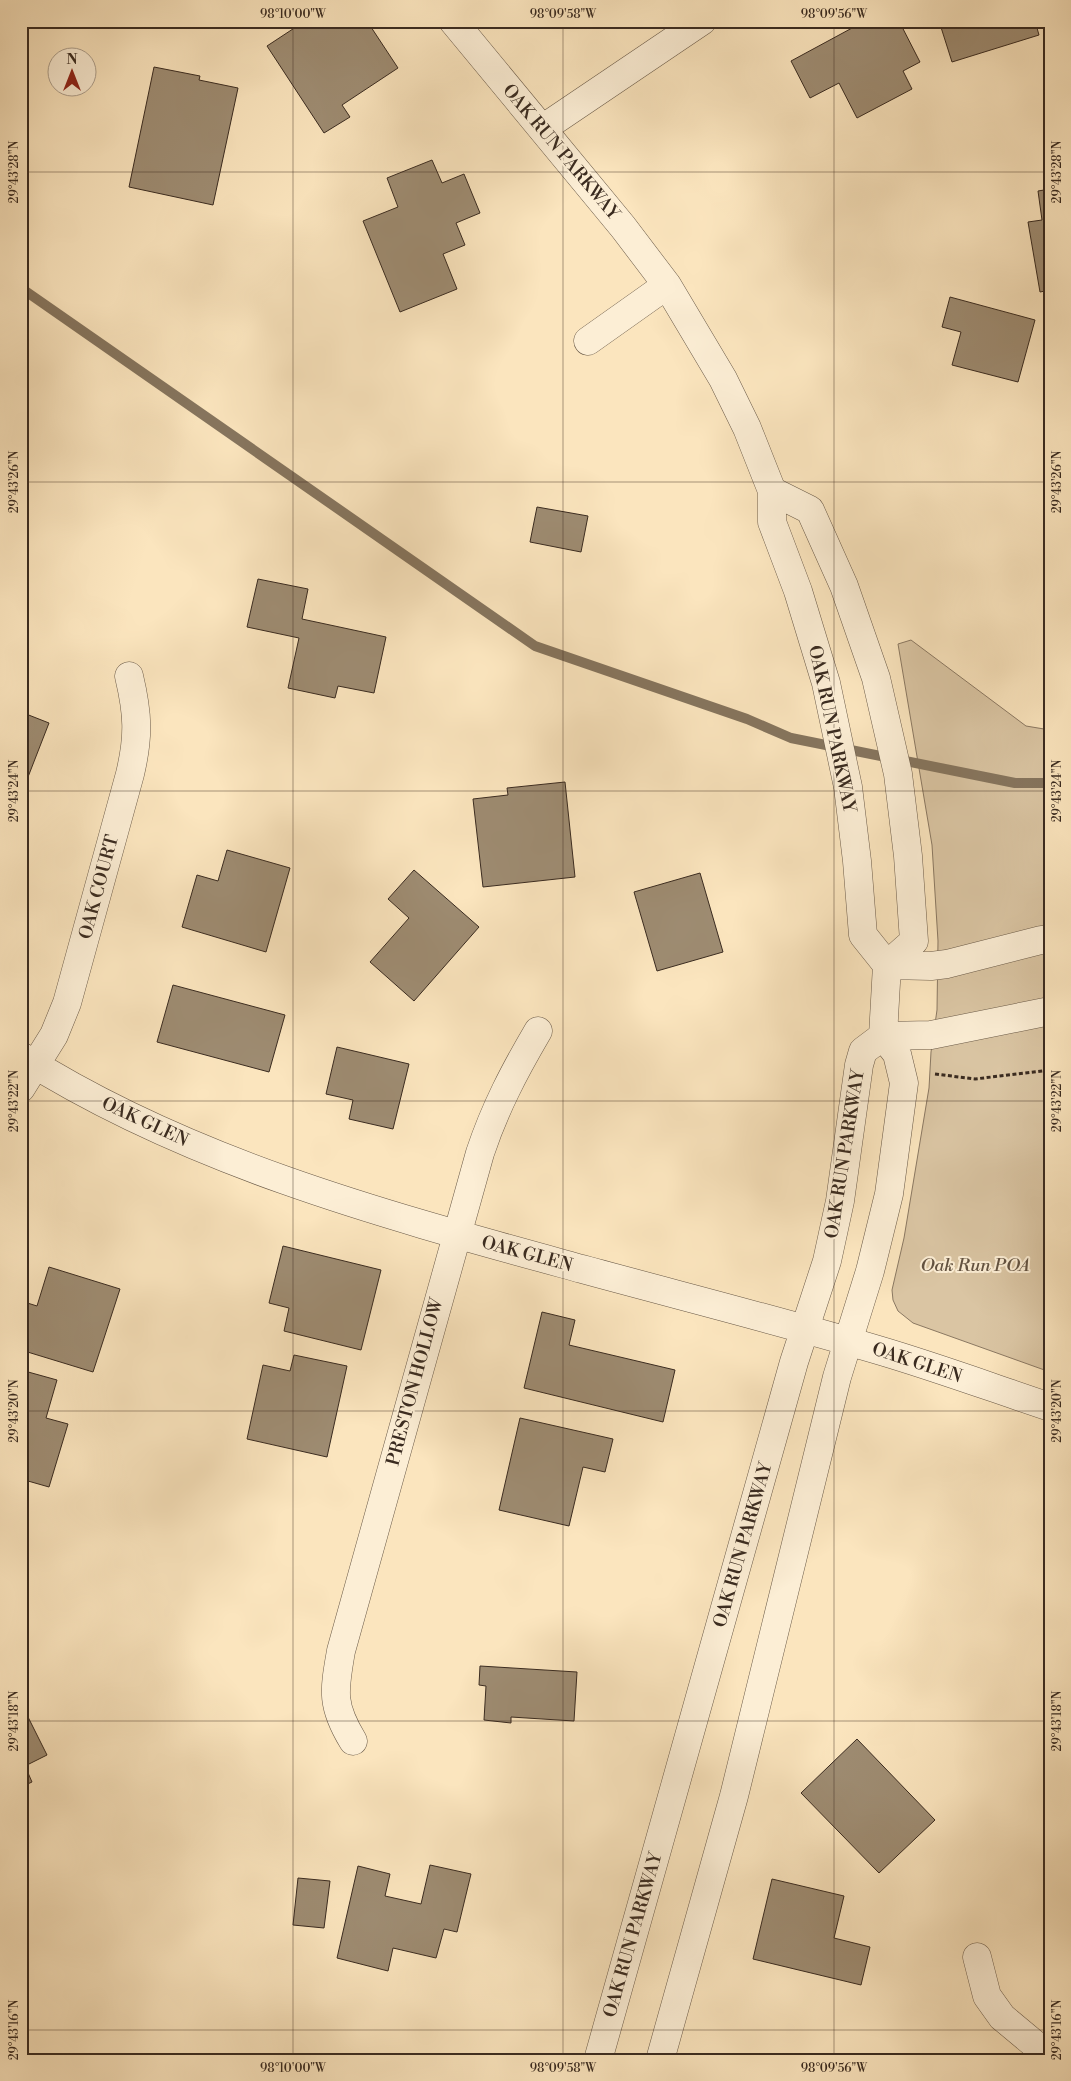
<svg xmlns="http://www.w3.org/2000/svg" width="1071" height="2081" viewBox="0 0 1071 2081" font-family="'Libre Bodoni',serif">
  <rect width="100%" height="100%" fill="#fbe5be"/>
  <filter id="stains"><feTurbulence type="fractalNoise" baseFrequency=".004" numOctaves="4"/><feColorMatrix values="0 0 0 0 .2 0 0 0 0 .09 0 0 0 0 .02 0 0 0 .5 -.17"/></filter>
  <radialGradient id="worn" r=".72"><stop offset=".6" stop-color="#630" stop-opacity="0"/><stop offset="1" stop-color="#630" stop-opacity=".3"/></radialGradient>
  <path fill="#dac5a3" stroke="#8a7862" d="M911,640L1026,726L1050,730V1372L913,1323L898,1311L893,1300L892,1290L904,1238L929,1088L931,1052L937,1010L938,941L932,845L898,644Z"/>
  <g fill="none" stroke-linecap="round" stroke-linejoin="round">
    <path stroke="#86755e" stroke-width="10" d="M21,288L535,646L747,719L791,738L1015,783H1050"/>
  </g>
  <path fill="#9e8c72" stroke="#3a2b20" d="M305,21H367L398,68L342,105L350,117L324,133L267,46Z
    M865,21H899L920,62L903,71L912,89L857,118L839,83L810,98L791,61Z
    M939,21H1035L1039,35L952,62Z
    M154,67L200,76L199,80L238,88L213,205L129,187Z
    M432,160L442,183L464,174L480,213L456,223L465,245L443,254L457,289L400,312L363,221L398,207L387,178Z
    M1050,189V290L1040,292L1028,222L1042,220L1038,191Z
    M950,297L1035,320L1018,382L952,365L961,332L942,327Z
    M537,507L588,516L581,552L530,542Z
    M258,579L308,589L302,619L386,637L374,693L338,686L335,698L288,688L299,638L247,627Z
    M21,712L49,723L21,795Z
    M565,782L575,877L483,887L473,799L508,795L507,788Z
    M227,850L290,868L266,952L182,927L197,875L218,881Z
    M414,870L479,927L414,1001L370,962L409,918L388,899Z
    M700,873L723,952L657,971L634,892Z
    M173,985L285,1015L269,1072L157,1042Z
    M337,1047L409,1064L393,1129L349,1119L353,1100L326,1094Z
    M283,1246L381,1270L361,1350L284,1331L289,1308L269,1303Z
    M49,1267L120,1289L93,1372L21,1350V1301L37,1306Z
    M542,1312L575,1320L569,1345L675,1370L663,1422L524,1388Z
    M294,1355L347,1366L327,1457L247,1439L263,1365L290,1371Z
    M21,1370L57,1380L46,1418L68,1424L49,1487L21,1479Z
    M520,1418L613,1439L605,1472L583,1467L569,1526L499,1510Z
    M480,1666L577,1672L574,1721L511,1717V1723L484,1720L486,1686L479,1685Z
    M26,1713L47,1755L25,1766L32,1782L21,1787V1715Z
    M857,1739L935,1820L879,1873L801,1793Z
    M430,1865L471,1874L457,1932L444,1929L436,1958L393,1948L388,1971L337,1958L358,1866L390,1874L385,1896L421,1904Z
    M298,1878L330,1881L324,1928L293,1925Z
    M772,1879L844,1896L834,1938L870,1947L861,1985L753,1959Z"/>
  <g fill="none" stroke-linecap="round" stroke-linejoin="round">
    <defs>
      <path id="minor" d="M453,21L623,227L667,285L723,379L747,428L772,491V522L798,591L826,683L848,787L857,861L863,935L887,965L883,1036L897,1054L904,1083L889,1194L870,1271L837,1377L734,1796L660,2060
        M542,129L702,21
        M588,341L667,285
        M772,491L810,510L844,586L876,678L898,774L908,856L914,941L887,965
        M887,965L931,966L947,964L1041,940L1050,941
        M883,1036L931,1035L1050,1011
        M21,1056C192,1164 389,1216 582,1269C681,1296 780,1321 878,1350C936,1367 993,1388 1050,1407
        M21,1088L54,1035L67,1003L130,774C139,736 138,714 129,676
        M353,1741C331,1705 334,1691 341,1651L480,1153C495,1108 514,1072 538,1031
        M977,1957L987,1996L1002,2017L1050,2057
        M598,2060L794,1362L827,1261L840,1201L859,1065L863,1051L883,1036"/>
    </defs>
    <use href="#minor" stroke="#6a5a48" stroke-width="29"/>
    <path stroke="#3a2b20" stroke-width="3" stroke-dasharray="4 2.5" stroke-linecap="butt" d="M935,1074L975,1079L1050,1070"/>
    <use href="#minor" stroke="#fceed5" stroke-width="28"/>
  </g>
  <path fill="none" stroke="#3a2b20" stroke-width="1" stroke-opacity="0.45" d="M23,21V2060M293,21V2060M563,21V2060M834,21V2060M21,172H1050M21,482H1050M21,791H1050M21,1101H1050M21,1411H1050M21,1721H1050M21,2030H1050"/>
  <g text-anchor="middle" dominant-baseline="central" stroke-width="4" stroke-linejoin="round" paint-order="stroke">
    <g font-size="18" fill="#3a2b20" stroke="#fceed5">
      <text transform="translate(561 152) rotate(50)">OAK RUN PARKWAY</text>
      <text transform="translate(832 729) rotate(78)">OAK RUN PARKWAY</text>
      <text transform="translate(99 887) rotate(-75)">OAK COURT</text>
      <text transform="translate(145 1122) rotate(25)">OAK GLEN</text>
      <text transform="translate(845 1154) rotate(-81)">OAK RUN PARKWAY</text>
      <text transform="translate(527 1254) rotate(15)">OAK GLEN</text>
      <text transform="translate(917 1363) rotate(18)">OAK GLEN</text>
      <text transform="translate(415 1382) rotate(-75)">PRESTON HOLLOW</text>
      <text transform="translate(743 1545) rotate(-74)">OAK RUN PARKWAY</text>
      <text transform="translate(633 1935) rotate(-74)">OAK RUN PARKWAY</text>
    </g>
    <g font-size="18" font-style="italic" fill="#625241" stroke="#fceed5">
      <text x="975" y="1265">Oak Run POA</text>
    </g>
  </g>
  <rect width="1071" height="2081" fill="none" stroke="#fbe5be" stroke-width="55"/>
  <g transform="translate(72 72)"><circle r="24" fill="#fceed5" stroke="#aea08d"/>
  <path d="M0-4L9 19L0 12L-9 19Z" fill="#8f2418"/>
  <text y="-8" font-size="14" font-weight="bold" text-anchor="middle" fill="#3a2b20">N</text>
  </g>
  <rect x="28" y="28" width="1016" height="2026" fill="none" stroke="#3a2b20" stroke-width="2"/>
  <g font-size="12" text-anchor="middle" fill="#3a2b20">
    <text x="293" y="18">98°10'00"W</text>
    <text x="563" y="18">98°09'58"W</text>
    <text x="834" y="18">98°09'56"W</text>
    <text transform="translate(14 172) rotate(-90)" y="4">29°43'28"N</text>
    <text transform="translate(1057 172) rotate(-90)" y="4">29°43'28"N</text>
    <text transform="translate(14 482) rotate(-90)" y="4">29°43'26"N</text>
    <text transform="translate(1057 482) rotate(-90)" y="4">29°43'26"N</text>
    <text transform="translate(14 791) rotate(-90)" y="4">29°43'24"N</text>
    <text transform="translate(1057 791) rotate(-90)" y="4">29°43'24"N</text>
    <text transform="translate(14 1101) rotate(-90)" y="4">29°43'22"N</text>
    <text transform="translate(1057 1101) rotate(-90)" y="4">29°43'22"N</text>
    <text transform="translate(14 1411) rotate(-90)" y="4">29°43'20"N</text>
    <text transform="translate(1057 1411) rotate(-90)" y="4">29°43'20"N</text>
    <text transform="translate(14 1721) rotate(-90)" y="4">29°43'18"N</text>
    <text transform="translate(1057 1721) rotate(-90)" y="4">29°43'18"N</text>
    <text transform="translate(14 2030) rotate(-90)" y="4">29°43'16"N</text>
    <text transform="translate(1057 2030) rotate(-90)" y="4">29°43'16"N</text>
    <text x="293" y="2072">98°10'00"W</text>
    <text x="563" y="2072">98°09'58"W</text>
    <text x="834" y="2072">98°09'56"W</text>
  </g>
  <rect width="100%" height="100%" filter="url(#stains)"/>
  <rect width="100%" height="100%" fill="url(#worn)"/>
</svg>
